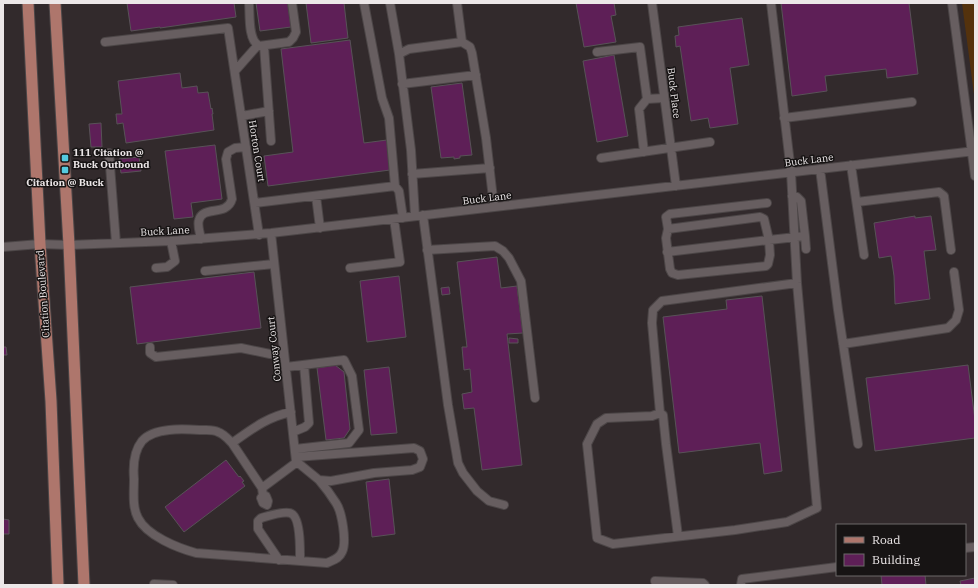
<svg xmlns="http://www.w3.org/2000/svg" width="978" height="588" viewBox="0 0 978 588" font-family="'IBM Plex Serif',serif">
  <rect width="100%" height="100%" fill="#322a2c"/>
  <path fill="#54320d" d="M962,3H975V102Z"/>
  <path fill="#5e1f57" stroke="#585257" d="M127,3H234L236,17L160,28V27L131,31Z
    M256,3H288L291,27L260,31Z
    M306,3H344L348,38L311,43Z
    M576,3H614L616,15L611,16L616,42L584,47Z
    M781,3H909L918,74L887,78L886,69L825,76L827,91L792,96Z
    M742,18L749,65L730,68L738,124L710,128L708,118L691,121L680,46L676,47L675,36L679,35L678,27Z
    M350,40L364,143L387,140L390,170L268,186L264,156L293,152L281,49Z
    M614,55L628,136L597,142L583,61Z
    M180,73L182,88L197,86L198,93L208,92L211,109L212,108L213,114H212L214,130L126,143L123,123L117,124L116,114H122L118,81Z
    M462,83L472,155L460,156V158L454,159V157L441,158L431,87Z
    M101,123L102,147H91L89,124Z
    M215,145L222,199L191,203L193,217L174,219L165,151Z
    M139,157L141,171L121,173L119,159Z
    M915,216V218L931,216L936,250L924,251L930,299L895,304L894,276L891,256L879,258L874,223Z
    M497,257L501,288L517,286L523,333L507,334L522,465L482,470L474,408L464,409L462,394L472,392L470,369L464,370L462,347H467L457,262Z
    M254,272L261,328L137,344L130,287Z
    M399,276L406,337L367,342L360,281Z
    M449,287L450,294L442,295L441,288Z
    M762,296L782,471L764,474L760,443L679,453L663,317L727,309L726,300Z
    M509,338L518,339V343H509Z
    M3,347H6L7,355H3Z
    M335,365L344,372L350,429L344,438L326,440L317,368Z
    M968,365L975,420V438L875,451L866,378Z
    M389,367L397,433L371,435L364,370Z
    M226,460L239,477L240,476L244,481L242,482L245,486L184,532L165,507Z
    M389,479L395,534L372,537L366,482Z
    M3,519L9,520V534H3Z
    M881,575H925L926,585H882Z
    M975,578V585H961L960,581Z"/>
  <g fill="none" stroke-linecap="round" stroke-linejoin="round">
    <defs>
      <path id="minor" d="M364,3L382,98L389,118L395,186
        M390,3L399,54
        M457,3L462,42
        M652,3L676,186
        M771,3L791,172L797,283L817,508L787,522L735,530L613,544L597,538L587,444L597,424L606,418L652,416L660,413L652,323L653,310L662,301L797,283
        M952,3L975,176
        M105,42L228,28L259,235
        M259,46L289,42L293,38L296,32L292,3
        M264,46L271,141
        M597,52L640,47L647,99L639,109L644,152
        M235,71L258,45C248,39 250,15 249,3
        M402,84L476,75
        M647,99L664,98
        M242,116L269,111
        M784,118L912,102
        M109,153L116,243
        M601,158L710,142
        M851,165L864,255
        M820,169L838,310L858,444
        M412,174L490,168
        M316,196L320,228
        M857,202L939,192L944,196L951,250
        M255,203L395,186L399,191L403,218
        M423,215L448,405L458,463L463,473L477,491L489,501L504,505
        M415,216L411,150L399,54L409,49L462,42L470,47L472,53L486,138L494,207
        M668,229L666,217L670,214L767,203
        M271,233L296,461
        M805,236L806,249
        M201,239C200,233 197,225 199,220C203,205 227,217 232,199L226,159L228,152L235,148L246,147
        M3,247L40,244L69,245L171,241L271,233L975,151
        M427,250L495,246L503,251L509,258L521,281L535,398
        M667,252L769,240L770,255L768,264L766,266L678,275L672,273L670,269L666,238L668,229L760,217L764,219L769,240L805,236L801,201L797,197L792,196
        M156,268L167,267L175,261L171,241
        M350,268L400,262L394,219
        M205,271L274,264
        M843,344L948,328L956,320L959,310L954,272
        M150,347V353L156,357L241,348L270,354H284
        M286,367L344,360L352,376L359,430L349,443L295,449
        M291,412C267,417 252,429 232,443L262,488L297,462
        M660,413L663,415L666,444L678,536
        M293,432L305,427L309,423L304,365
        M232,443C228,439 224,434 218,432C213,429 206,430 200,430C184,429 154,427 142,441C134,451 133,467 134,479C134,491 132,507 138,518C147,536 178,548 196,553L327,563C333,560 339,559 342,552C347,542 342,512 336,503C331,495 325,487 319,480
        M296,457L414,448L420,451L423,459L420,467L412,470L374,473L331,481L319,480L297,462
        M262,488L263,495L261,498L263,503L267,505L268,501L266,496L263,495
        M965,548L975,547
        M279,560L258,529V521L261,518C268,516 283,511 290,513C301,516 300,551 300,561
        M655,581L703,583L705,585
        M154,585V584L173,585
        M741,585L742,579L837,567"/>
      <path id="major" d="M28,3L40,244L51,401L58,585
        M55,3L69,245L84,585"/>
    </defs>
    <use href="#minor" stroke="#4c4647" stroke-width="10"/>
    <use href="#major" stroke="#4c4647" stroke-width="13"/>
    <use href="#minor" stroke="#675e60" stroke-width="8"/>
    <use href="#major" stroke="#ae766c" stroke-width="11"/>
  </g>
  <g fill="#55cadf" stroke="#171414" stroke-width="1.5">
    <rect x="61" y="154" width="8" height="8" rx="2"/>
    <rect x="61" y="166" width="8" height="8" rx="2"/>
  </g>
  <g text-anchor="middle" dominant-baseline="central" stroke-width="3" stroke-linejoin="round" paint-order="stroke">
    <g font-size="10" fill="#ece7e8" stroke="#171414">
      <text transform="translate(674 93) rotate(83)">Buck Place</text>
      <text transform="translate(257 151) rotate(81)">Horton Court</text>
      <text transform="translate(809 160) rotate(-7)">Buck Lane</text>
      <text transform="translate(487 198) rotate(-7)">Buck Lane</text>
      <text transform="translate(165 231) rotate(-3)">Buck Lane</text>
      <text transform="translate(43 294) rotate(-94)">Citation Boulevard</text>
      <text transform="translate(274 349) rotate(-96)">Conway Court</text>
    </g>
    <g font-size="10" font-weight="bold" fill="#ece7e8" stroke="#171414" text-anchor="start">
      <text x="73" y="152">111 Citation @<tspan x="73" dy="12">Buck Outbound</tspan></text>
      <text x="65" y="182" text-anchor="middle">Citation @ Buck</text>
    </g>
  </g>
  <rect width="978" height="588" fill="none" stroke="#ece7e8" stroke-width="8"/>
  <rect x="836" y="524" width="130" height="52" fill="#171414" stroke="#6c6869"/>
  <rect x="844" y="537" width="20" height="6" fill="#ae766c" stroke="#6c6869"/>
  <text x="872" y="544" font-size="12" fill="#ece7e8">Road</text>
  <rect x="844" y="554" width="20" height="12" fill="#5e1f57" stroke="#6c6869"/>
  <text x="872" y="564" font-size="12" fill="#ece7e8">Building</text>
</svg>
